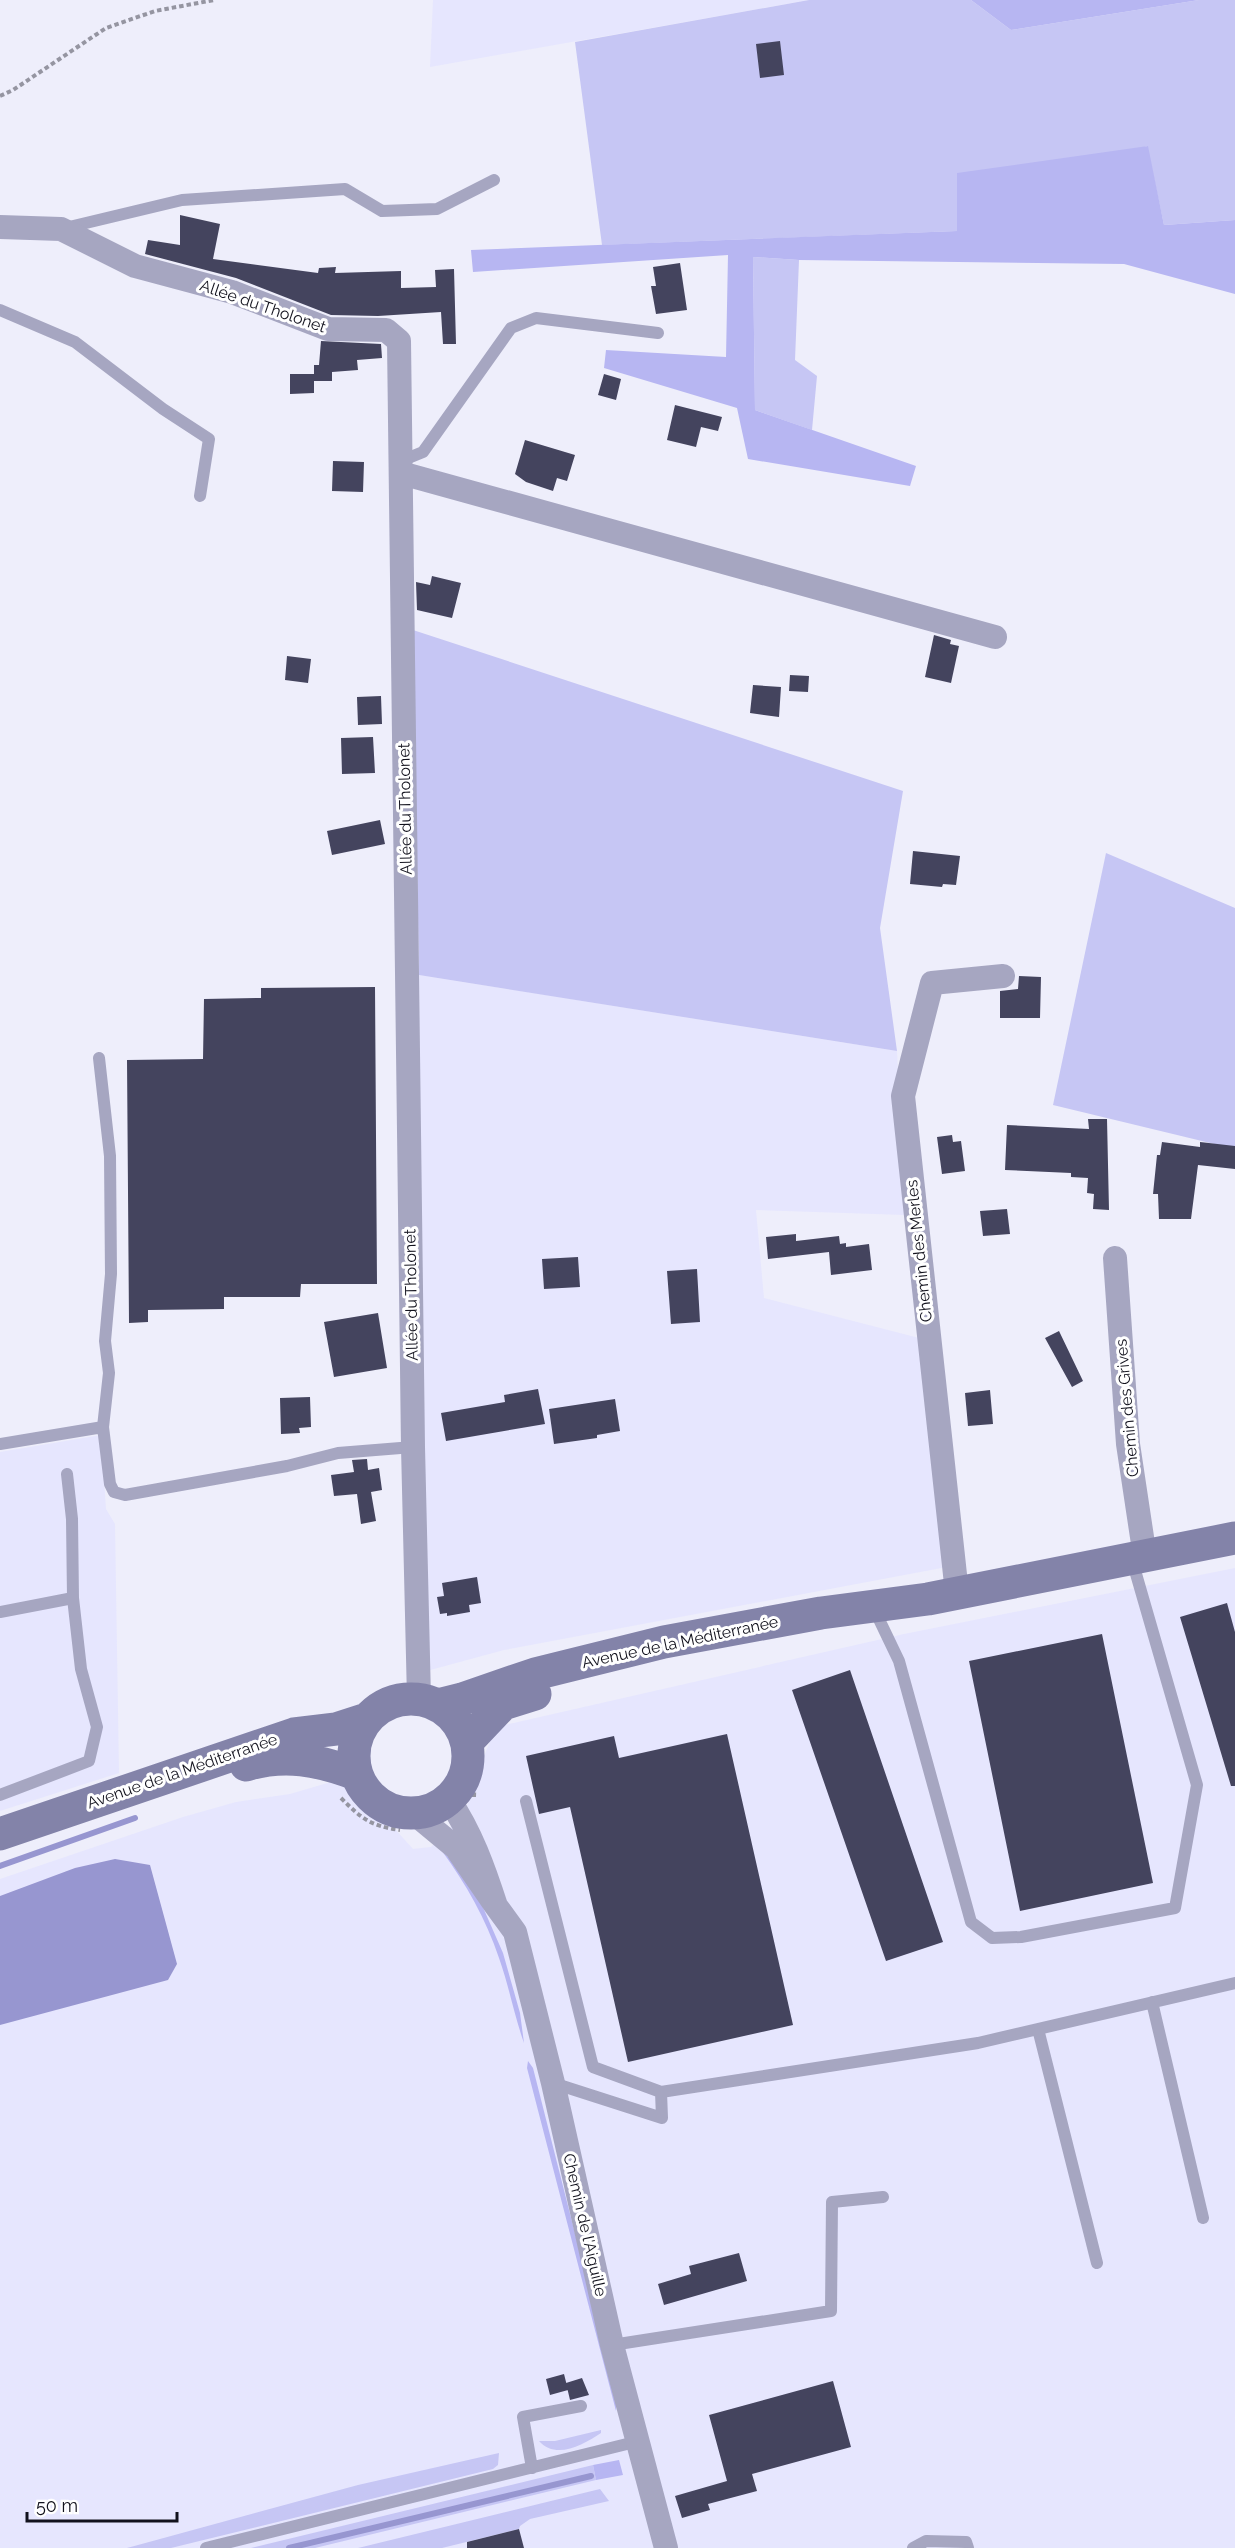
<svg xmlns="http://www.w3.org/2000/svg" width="1235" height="2548" viewBox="0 0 1235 2548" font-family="Raleway,sans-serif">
  <rect width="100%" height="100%" fill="#eeeefb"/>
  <path fill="#e6e6fe" d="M433,0H809L430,67Z
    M407,973L897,1051L905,1215L756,1210L764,1298L923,1339L947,1567L504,1650L423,1672Z
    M101,1435L106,1509L115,1524L119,1773L0,1811V1452Z
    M1235,1568V2548H0V1879L183,1817L236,1802L290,1794L348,1777L413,1849L431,1847L465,1812L479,1768L496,1727L904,1634Z"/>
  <path fill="#c6c6f4" d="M809,0H971L1011,30L1199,0H1235V220L1164,225L1147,146L957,231L602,245L575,42Z
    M753,257L799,260L795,360L817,376L812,430L755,410Z
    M413,630L903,791L880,928L897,1051L419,975Z
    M1106,853L1235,908V1149L1053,1105Z
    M601,2430V2433C583,2445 556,2460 539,2441H555Z
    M499,2453L498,2465L493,2469L171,2548H127L358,2485Z
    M593,2465L596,2480L315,2548H251Z
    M600,2489L609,2501L530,2519L520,2526L519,2529L442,2548H358Z"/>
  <path fill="#b7b6f2" d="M971,0H1199L1011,30Z
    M1148,146L1164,225L1235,220V294L1124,264L799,260L753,257L755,410L916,466L910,486L748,459L737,408L604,368L606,350L726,357L728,255L473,272L471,250L957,231V173Z
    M442,1851L471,1880L503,1953L520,2013L524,2043C514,2015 509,1986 499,1958C486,1919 466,1884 442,1851Z
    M528,2061L533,2068L617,2399L616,2411L527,2068Z
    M619,2460L623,2475L596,2480L593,2465Z"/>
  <path fill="#9796d0" d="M115,1859L150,1865L177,1964L168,1980L0,2025V1896L75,1868Z"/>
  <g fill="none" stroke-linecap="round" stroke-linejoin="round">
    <path stroke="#9796d0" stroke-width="6" d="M0,1866L135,1818
      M289,2548L591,2476"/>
  </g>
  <path fill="#44445e" d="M780,41L784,75L760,78L756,44Z
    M180,215L220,224L213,259L318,273L319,268L336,267L335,273L401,271V288L436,287L435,270L454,269L456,344H443L441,312L378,316L331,315L236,278L145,254L148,240L180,245Z
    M680,263L687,310L656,314L651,286H656L653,267Z
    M321,341L381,344L382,358L357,360L358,370L332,372V381H314V393L290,394V374H314V365H319Z
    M604,374L621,379L616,400L598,395Z
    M675,405L722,417L718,431L701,427L696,447L667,440Z
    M525,440L575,455L567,481L557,478L553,491L526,482L515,474Z
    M333,461L364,462L363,492L332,491Z
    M432,576L461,583L452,618L417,610L416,582L430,585Z
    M934,635L951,640L950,644L959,646L951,683L925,677Z
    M287,656L311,659L308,683L285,680Z
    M790,675L809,676L808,692L789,691Z
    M753,685L781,687L779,717L750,713Z
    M381,696L382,724L358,725L357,697Z
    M373,737L375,773L342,774L341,738Z
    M380,820L385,844L332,855L327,831Z
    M913,851L960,856L956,885L943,884L942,887L910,884Z
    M1019,976L1041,977L1040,1018H1000V991L1018,989Z
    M375,987L377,1284H301L300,1297H224V1309L148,1310V1322L129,1323L127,1060L203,1059L204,999L261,998V988Z
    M1088,1119H1107L1109,1210L1093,1209L1094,1194L1087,1193L1088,1178L1071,1177V1173L1005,1170L1007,1125L1089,1129Z
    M952,1135L953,1142L961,1141L965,1171L942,1174L937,1137Z
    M1162,1142L1200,1147V1142L1235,1146V1169L1198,1165L1191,1219H1159L1158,1194H1153L1157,1155H1160Z
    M1007,1209L1010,1234L983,1236L980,1211Z
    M796,1234V1241L839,1236L840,1244L846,1243V1247L869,1244L872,1270L831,1275L829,1252L768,1259L766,1237Z
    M578,1257L580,1287L544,1289L542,1259Z
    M697,1269L700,1322L671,1324L667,1271Z
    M378,1313L387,1368L334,1377L324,1322Z
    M1059,1331L1083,1381L1072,1387L1045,1338Z
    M538,1389L545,1424L446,1441L441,1413L505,1402L504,1395Z
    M990,1390L993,1424L968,1426L965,1393Z
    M310,1397L311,1427L299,1428L300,1433L281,1434L280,1398Z
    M615,1399L620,1431L597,1435V1438L554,1444L549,1409Z
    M367,1459L368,1470L379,1468L382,1490L371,1492L376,1521L361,1524L357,1494L334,1496L331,1475L354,1472L352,1460Z
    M477,1577L481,1603L469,1605L470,1612L447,1616V1613L440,1614L437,1597L444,1596L442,1583Z
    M1227,1603L1235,1632V1786H1231L1180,1617Z
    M1102,1634L1153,1883L1020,1911L969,1661Z
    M850,1670L943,1942L886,1961L792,1690Z
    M727,1734L793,2025L628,2062L570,1807L539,1814L526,1756L614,1736L619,1758Z
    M739,2253L747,2281L664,2305L658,2284L691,2274L689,2266Z
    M564,2374L568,2390L550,2395L546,2379Z
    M582,2378L589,2395L570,2400L566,2383Z
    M833,2381L851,2447L752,2474L757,2491L708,2504L710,2510L682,2518L675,2496L727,2481L709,2415Z
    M519,2529L524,2548H467V2542Z"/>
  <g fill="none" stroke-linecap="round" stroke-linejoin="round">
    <path stroke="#9595a1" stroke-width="4" stroke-dasharray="4.5 3" stroke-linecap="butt" d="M0,96L13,90L106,28L155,11L214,0
      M474,1797L475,1765
      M341,1798C361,1818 370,1826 400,1830"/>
    <path stroke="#a6a6c1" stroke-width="12" d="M65,228L182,200L345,189L382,211L437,209L494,180
      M0,310L75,342L163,409L209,439L200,496
      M401,461L423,452L511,328L536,318L658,333
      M99,1058L110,1156L111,1274L105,1341L109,1373L103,1427
      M0,1444L103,1427L110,1484L114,1492L125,1495L287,1466L338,1453L413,1447
      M67,1474L72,1519L73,1598
      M0,1612L73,1598L81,1669L97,1727L89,1761L0,1795
      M876,1613L899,1661L971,1922L992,1938L1021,1937L1175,1908L1197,1785L1132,1560
      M526,1801L593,2067L661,2092L662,2118L553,2083
      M1152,2002L1203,2218
      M1038,2029L1097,2263
      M661,2092L978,2043L1235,1983
      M612,2345L831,2311L832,2202L883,2197
      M532,2468L523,2417L581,2406
      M206,2548L639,2441
      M913,2548L926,2541L966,2542L968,2548"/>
    <path stroke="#a6a6c1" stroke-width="24" d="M0,227L61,229L135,266L232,292L328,329L386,330L399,341L413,1447L419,1699
      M401,473L995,637
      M1115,1258L1128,1444L1145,1557
      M957,1593L903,1096L932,983L1003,976
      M415,1814L456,1848L496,1906C484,1869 471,1832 449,1800
      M496,1906L515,1932L553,2083L612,2345L666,2548"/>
    <path stroke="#8383a9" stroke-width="33" d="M354 1756a57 57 0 1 1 114 0a57 57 0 1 1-114 0Z
      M438,1705L462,1699L535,1674L664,1642L821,1613L928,1599L1235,1538
      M467,1742L503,1704L535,1694
      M246,1765C285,1753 318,1760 356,1774
      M0,1834L294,1734L336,1729L367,1719"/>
  </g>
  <g text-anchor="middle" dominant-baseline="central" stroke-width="6" stroke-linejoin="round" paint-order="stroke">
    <g font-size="16" fill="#12121d" stroke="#fff">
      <text transform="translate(263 306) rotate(19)">Allée du Tholonet</text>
      <text transform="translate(405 809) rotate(-91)">Allée du Tholonet</text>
      <text transform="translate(919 1251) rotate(-96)">Chemin des Merles</text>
      <text transform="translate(411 1295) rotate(-91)">Allée du Tholonet</text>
      <text transform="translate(1127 1408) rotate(-95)">Chemin des Grives</text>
      <text transform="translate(680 1642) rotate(-12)">Avenue de la Méditerranée</text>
      <text transform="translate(182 1771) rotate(-19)">Avenue de la Méditerranée</text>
      <text transform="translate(585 2225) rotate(77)">Chemin de l'Aiguille</text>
    </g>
  </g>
  <path d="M27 2512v9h150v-9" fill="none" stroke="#12121d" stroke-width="3"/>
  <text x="36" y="2512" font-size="18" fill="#12121d" stroke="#ffffff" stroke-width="4.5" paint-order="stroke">50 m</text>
</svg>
